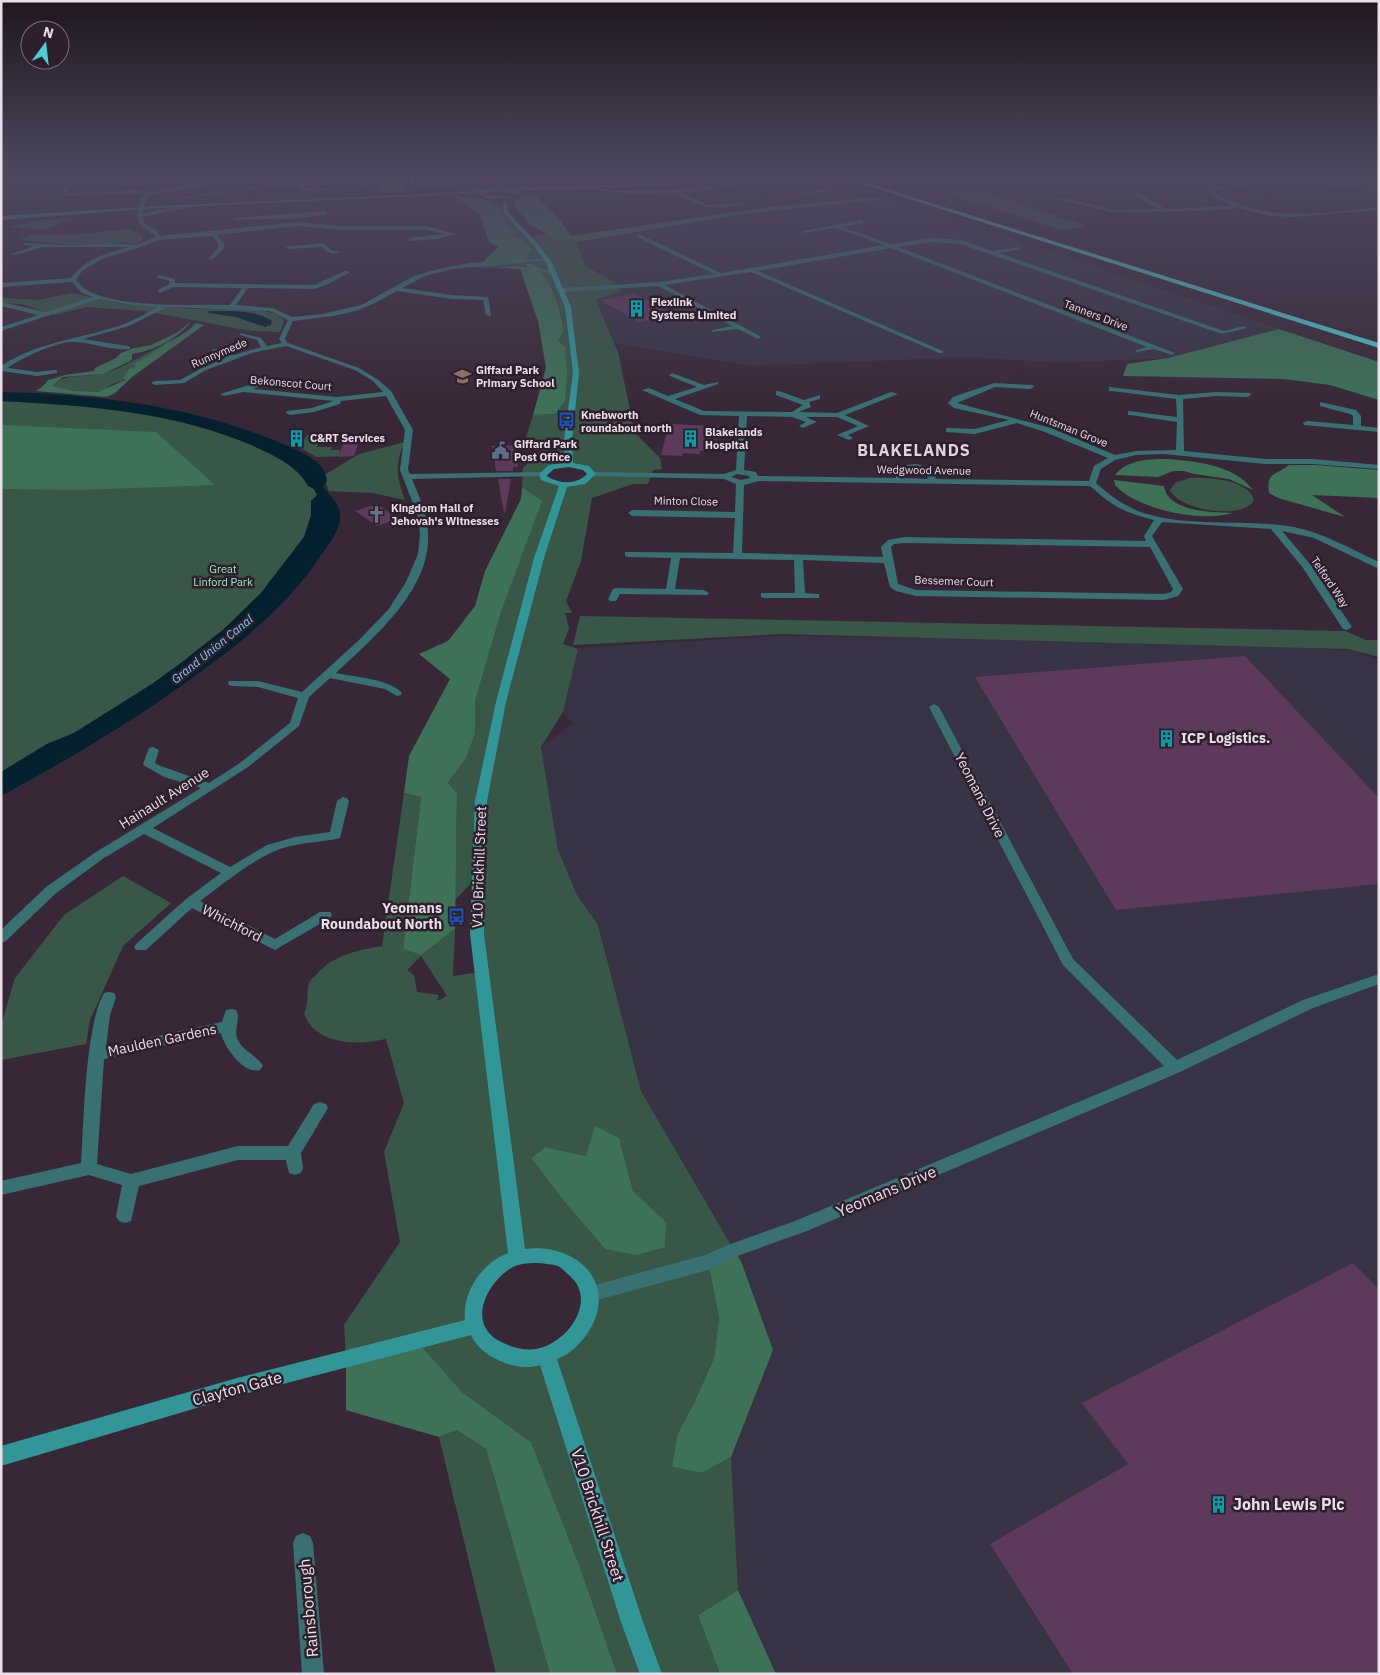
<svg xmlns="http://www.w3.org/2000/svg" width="1380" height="1675" viewBox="0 0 1380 1675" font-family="'IBM Plex Sans',sans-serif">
  <rect width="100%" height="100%" fill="#382837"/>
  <path fill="#383344" d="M886,199L1029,244L1279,329L1168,358L1061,363L969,357L750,366L615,343L596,300L621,291L613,282L585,265L577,242L744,214Z
    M777,636L1188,641L1355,651L1379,660V1674H776L738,1590L731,1457L773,1350L741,1261L641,1091L598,925L577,895L558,850L541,747L573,723L563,712L578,648Z"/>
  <path fill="#395747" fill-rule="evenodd" d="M983,191L1086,226L1061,230L946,193Z
    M471,197L496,202L529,236L549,234L556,240L572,239L577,242L585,265L613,282L621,291L596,300L618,352L635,433L660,458L662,469L653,470L649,482L647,484H633L592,498L581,561L566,601L572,613H565L569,629L563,644L578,649L563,712L541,747L558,850L577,895L598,925L641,1091L734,1250L708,1262L719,1318L714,1358L695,1401L677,1435L672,1467L702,1473L731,1457L738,1590L698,1615L720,1674H617L580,1567L531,1442L462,1392L416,1340L346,1358L344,1325L400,1242L384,1152L404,1103L386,1039C363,1044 331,1046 312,1027C309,1024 306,1018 304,1014C309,1004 306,994 309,983C310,980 314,977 316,975C333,955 358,950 382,946L404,793L421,797L403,949L421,955L455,929L453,976L481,972L478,876L455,900L457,793L448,783L466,758L475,734V702L501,612L541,502L522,487L523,468L549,444H546L545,441H525L533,415L555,414L558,341L564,331C560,307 553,270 524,266C511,264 496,268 482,268L481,264L516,233L512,230L491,202ZM555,466L586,468L590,477L564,484L543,475ZM421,956L447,996L437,1001L439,995L417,992L414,975L407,970ZM619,1138L633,1191L666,1222L605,1249L563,1200L531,1158L545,1147L586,1156ZM539,1255L586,1282L580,1332L522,1359L475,1326L489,1274Z
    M74,218L43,230L10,227L32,221Z
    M129,229L142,236L143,240L134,244L120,242L74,245L19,240L32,235H71Z
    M72,293L124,304L195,309H256L276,314L284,320L280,332L251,331L145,311L86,307L55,315L22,304L1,303V298L38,300Z
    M161,346L147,358L134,363L135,368L129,369L123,377L126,379C122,383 116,382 111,385C107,387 105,390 100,391C87,394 64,391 52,386C67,371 85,379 104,373C123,368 143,355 161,346Z
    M1,401C88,406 178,412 258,448C277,457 298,467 308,486L314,488L317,495L311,501V515L304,537L261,593L224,629L181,663L152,684L74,733L47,744L1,772Z
    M326,434L325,438L319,441L317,447H332L331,450H340L339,456H354L317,457L288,442L295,439H305L307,435Z
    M405,442C394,464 397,478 405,500L373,493L329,491L323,476L359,454Z
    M1190,478C1207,477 1248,479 1254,500C1243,521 1179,510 1170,490L1175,483Z
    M580,616L1345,631L1366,640H1379V657L1348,649L781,634L573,645Z
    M123,876L171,903L123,946L90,1020L86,1044L1,1060V1025L15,978L64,915Z
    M457,1430L486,1449L550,1674H496L439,1437Z"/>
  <path fill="#3d7257" d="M381,176H410L403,190L404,192L383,193L379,185L385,178Z
    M533,193L560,220L571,236L770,207L874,197L886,199L744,214L577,242L572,239L556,240L530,224L514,206C516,197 525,194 533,193Z
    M454,196L491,201L512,230L517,233L513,236L524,240L532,250L523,262L481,264L498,247L489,242L479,213Z
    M512,266C520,266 528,266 535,269C553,277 561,313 564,331L558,341L565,347L567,374L565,401L555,414L533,415L546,368L538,321L520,269L495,268Z
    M191,321C179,339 152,351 132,354V359L130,361L103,374L63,377L52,386L74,391L97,392L126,380L123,377L129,369L135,367L134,363C148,358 149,354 160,347C172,339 186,335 196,323L204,325L132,377L114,394L106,397L36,391L44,385L48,380L65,375L94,371L95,368L116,358L121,353L134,348L151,345L178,332Z
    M1279,329L1379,362V400L1330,385L1284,379L1123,376L1127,364L1168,358Z
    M1,425L156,432L215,485L80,490L1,489Z
    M1169,459C1199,462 1234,465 1253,490L1229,479L1194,474L1184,471H1173L1158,477L1115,475C1127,459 1151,459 1169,459Z
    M1289,465H1315L1379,470V498L1312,495L1345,517L1278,498L1269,493C1266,472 1275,476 1289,465Z
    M1114,480L1164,486C1168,512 1211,512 1232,513C1201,523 1136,509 1115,485Z
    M522,487L542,501L501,612L475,702V734L466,758L448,783L457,793L455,929L421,955L403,949L421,797L404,793L409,756L450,679L419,654L448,641L475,606L485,571L521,499Z
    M595,1126L619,1138L633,1191L666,1222L665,1247L637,1255L605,1249L563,1200L531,1158L545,1147L586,1156Z
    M734,1250L741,1261L773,1350L731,1457L702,1473L672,1467L677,1435L695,1401L714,1358L719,1318L708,1262Z
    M416,1340L462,1392L531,1442L580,1567L617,1674H550L486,1449L457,1430L439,1437L346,1410V1358Z
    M738,1590L776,1674H720L698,1615Z"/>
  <path fill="#02202d" d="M1,176H83L31,184L1,187Z
    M209,311C231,311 253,309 272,321L271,325L265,327L236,317L208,313Z
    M1,392C97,394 194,406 283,444C299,451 326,461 327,481L323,486C329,497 341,502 340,518C339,533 327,546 319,558C289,603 247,638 203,670C139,718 71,758 1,796V772L47,744L74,733L152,684L181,663L224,629L261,593L304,537L311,516V501L317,495L314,489L308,486C298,467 277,457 258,448C179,412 87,405 1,401Z"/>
  <path fill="#5d395b" d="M635,294L675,315L639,322L600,300Z
    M669,424L719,426L714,451H700V454L683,453L682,456L661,455Z
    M345,439H360L354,456L338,457Z
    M518,445V467H513V471H496L492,446Z
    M498,479H511L505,513H504Z
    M377,504L400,519L377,526L355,511Z
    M1245,656L1379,798V884L1116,910L975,677Z
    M1353,1263L1379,1289V1674H1073L990,1544L1128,1464L1082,1403Z"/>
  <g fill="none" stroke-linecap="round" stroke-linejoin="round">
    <path fill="#397173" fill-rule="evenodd" d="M137,176L72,186L68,188L66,193L132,190L154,191L190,185L170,176H176L195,184L245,176H267L149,195L144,205L143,214L157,210L201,204L203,205L143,217L144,223L156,230L160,236L297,222L342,226H427L455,234L438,239L410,241L408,238L445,234L427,230H342L297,226L217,235L224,243V248L212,260L209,258L218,248V243L212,236L159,240L138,248L102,259L82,271L76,280C79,283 83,288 87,290C121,309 191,304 230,305L242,288L173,287L160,293L158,290L169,284L170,281L156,277L159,275L175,279V283L314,285L345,271H349V273L326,285L314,289L248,288L236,305L273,308L292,317L322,314L361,305L414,276L438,269L469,263L547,258L550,260L453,269L425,276L402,288L452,295L488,297L491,316L486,315L483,300L452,299L397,291L375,303L356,311L333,316L293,321L285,339L288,343L359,368L377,379L391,391L413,430L408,470L410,474L543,472L547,474L543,476L412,479C419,497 428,514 428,534C431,590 373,638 336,673C354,677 390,679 402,693L401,695L397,696L385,689L330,678L309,697L299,726L248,767L153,828L230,867L267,845L295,837L330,832L337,801L343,797L347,798L349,801L340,838C319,843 296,842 275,851C248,863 224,883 200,901L275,939L320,912H330L332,915L330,918L275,950L192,908L146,950H136L134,947L136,944L186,899L221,873L144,834L104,858L56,893L6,941L1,943V930L46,887L96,852L201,788L164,777L145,766L143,764L149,748L153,747L159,750L155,763L158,765L209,783L240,763L290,723L298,698L258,687L233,686L229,685L228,683L229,681H258L302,692L359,640L388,610L406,582L418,554L420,534L418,516L400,470L405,430L386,396L341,401L340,404L314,412L290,415L286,413L287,411L312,408L333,401L243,392L224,396L220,394L269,379L271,380V382L253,389L337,397L383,392L373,381L355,370L286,346L252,353L206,370L184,383L155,385L151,383L155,381L180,380L202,368L226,358L211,355L213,349H217V353L234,355L261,347L257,340L240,335V333L261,338L267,346L282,343L279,339L288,320L270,311L167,307L129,326L83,339L128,346L130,347V349C112,351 94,343 76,342C60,340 21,358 8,368L37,372L55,370L57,371V373L37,376L1,371V366C38,341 83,339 124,324C136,320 147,312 158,307L132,305L99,299L1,331V327L38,315L1,306V302L46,312L93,297L82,293L72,282L1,287V283L71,278C86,258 107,253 130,247H43L12,256V254L34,246L24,245V243L66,245L112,243L137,245L155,237C151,231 144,230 140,224C133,215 140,201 145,193L70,196L61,194L64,186C87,177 113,176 137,176Z
      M327,176H334L304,185L306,188C324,189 360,190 375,180L372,176H376L380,180L369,187L318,191L301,190L300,186H273L181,199L179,198L273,184H297Z
      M412,176H416L415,183L450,184L466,177L499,179H467L457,185L443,187L410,185Z
      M541,176H589L550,179Z
      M765,176C790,181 807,173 833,187L831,191L805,194L803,192L828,188L804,179L770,180L681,193L708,205L741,203L743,204L722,208L708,207L694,203L676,193L631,194L582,188L584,187C645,196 704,188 765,178Z
      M1023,176H1071L1029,177L1012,181L969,185L967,184Z
      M1379,180V182L1359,184L1379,190V193L1355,185L1294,190L1292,189Z
      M1275,181L1277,183L1216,189L1213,192C1269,223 1318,214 1379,207V210L1292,217L1271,216L1238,208L1200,211L1113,212L1054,199H1070L1113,210L1159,209L1133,195L1137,192L1167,209L1232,206L1209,194V189L1215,187Z
      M325,211L327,214L304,218L236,220L233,218Z
      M862,220L864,223L842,227L891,244L933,238L961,240L993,251L1019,247V249L999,253L1224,331L1244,326L1247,328L1222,334L960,244L933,242L898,247L1175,353L1172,355L1154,349L1136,352V350L1147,347L891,248L758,271L943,351V353H939L751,272L665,285L760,336L761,337L758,339L738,329L712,332V330L732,326L658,286L562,292L559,290L562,288L659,282L714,274L637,237L639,234L721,273L884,245L835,228L805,233L802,231Z
      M323,243L331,250L340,252C333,256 326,252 322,247L288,249L285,247Z
      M526,264H530L557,274L552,275L526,266Z
      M672,373L704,385L718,382V384L675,399L704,411L792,412L803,405L776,395V391H779L804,400L820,395V399L809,402L811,407L799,412L837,413L891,392L898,394L845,415L869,426L848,435L853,438L849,440L837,435L858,426L837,417H806L817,422L803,428L799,426L806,422L792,417L747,416L744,470L756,472L758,476L896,478L898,466L916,464L933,468L936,479L1089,481L1094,466L1108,458L1045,432L1017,423L975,434L946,432V428H949L975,429L1009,420L954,408L948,403L953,397L994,383L1033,385L1034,387L1030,389L995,387L957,403L1051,428L1115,455L1136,451L1176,450L1177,422L1131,415H1128V411L1177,417L1176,399L1112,391H1109V387L1179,395L1216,392L1250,393L1251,395L1247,397L1216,396L1183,399L1184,451L1265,459H1313L1379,465V469L1313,464H1265L1164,454L1136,455L1115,460L1101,469L1096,483C1109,495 1122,504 1138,511C1187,529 1243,518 1294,527C1324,533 1351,549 1379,562V569L1314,538L1282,531L1310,564L1352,627L1347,630L1343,629L1303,568L1271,529L1162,522L1152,536L1183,589L1178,596L1164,600L916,596L896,591L890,587L884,563L803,560L805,593L819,594V598H764L761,597V593H795L794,560L680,558L675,589L704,590L709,593L707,595L620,594L616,601H610L608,599L613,589L616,588L666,589L671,558L628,557L625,556V552L733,553L735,518L632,516L628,513L632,510L735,512L736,484L724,479L592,476L588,474L592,472L724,474L736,470L739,416L700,415L642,390L649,388L668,396L697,387L670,376L669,375ZM916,468L926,471L928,479L904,478L905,470ZM737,474L749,476L750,478L741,480L731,477ZM759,481L1090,486C1112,506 1125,513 1154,520L1144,536L1146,541L904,537L888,540L881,547L883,557L742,553L744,485ZM904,543L1150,547L1173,589L1171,592L1164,594L916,590L898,584L891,547L894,544Z
      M1320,402L1356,410L1361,416V426L1379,428V432L1304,425L1303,423L1307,421L1353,425V416L1350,414L1320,406Z
      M934,704L939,707L1073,959L1177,1060L1303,1000L1379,974V984L1313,1008L1180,1072L807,1231L740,1255L708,1270L590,1302L584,1300L581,1294L584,1288L705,1255L728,1245L795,1221L1164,1066L1063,965L929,707Z
      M109,992L114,993L116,997L110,1015L106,1047L222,1022L226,1010L231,1009L236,1010C241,1018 234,1029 237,1038C242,1051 257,1055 263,1066L260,1070C244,1075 224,1047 221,1033L104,1059L97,1164L131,1174L238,1146H288L314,1104L320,1102L326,1104L328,1108L301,1153L303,1168L301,1173L295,1175L289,1173L286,1160H238L139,1186L131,1221L125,1223L119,1221L116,1216L122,1185L89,1175L1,1195V1181L81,1163C84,1122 85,1026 104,993Z
      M303,1533L310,1536L313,1543L324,1674H302L293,1543L296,1536Z"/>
    <path fill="#329699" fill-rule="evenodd" d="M761,176H780L670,185L518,191L520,193L518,194L499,190L485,194L491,196H516L490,199L479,195V193L158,208L1,220V216L158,206L456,193L499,188L670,183Z
      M503,202H507L508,212L539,245L552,263L571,307L579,373L572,440L573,463L589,466L596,474L585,484L567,487L544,558L506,702L487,801L484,934L525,1249C575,1242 619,1282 589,1331C581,1343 571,1354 557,1359L643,1622L662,1674H640L621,1622L540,1365C518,1373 480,1357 471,1335L237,1396L1,1466V1446L237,1378L465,1320C462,1292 482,1263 508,1253L470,934L475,801L496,702L534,558L559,486L541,480L539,474L549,465L565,463L564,440L573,373L565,307L546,263L535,247L504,213ZM569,467L583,470L587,474C577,485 560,484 548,477L547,475L554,469ZM539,1263C545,1264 552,1264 558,1266C562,1268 566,1273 570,1276C598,1301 567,1344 536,1349C522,1351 508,1346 496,1339C467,1320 489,1280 513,1267C521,1263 530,1263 539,1263Z"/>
    <path fill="#50c8cc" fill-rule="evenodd" d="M837,176H845L1379,343V348Z"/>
  </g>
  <linearGradient id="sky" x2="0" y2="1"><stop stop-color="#1f161e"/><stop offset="0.43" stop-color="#4d485e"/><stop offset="1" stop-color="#4d485e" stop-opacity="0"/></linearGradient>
  <rect width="1380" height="410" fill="url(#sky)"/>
  <defs>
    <symbol id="building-bare" viewBox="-9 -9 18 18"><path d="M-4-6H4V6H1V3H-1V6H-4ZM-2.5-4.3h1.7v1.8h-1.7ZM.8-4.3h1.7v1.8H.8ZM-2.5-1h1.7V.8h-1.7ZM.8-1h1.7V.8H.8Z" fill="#0f9aa8" stroke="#2e1f2d" stroke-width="2.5" paint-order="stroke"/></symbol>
    <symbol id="school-bare" viewBox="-9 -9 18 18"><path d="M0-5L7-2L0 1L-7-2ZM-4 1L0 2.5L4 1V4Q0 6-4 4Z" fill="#8d6e63" stroke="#2e1f2d" stroke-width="2.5" paint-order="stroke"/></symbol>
    <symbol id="bus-bare" viewBox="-9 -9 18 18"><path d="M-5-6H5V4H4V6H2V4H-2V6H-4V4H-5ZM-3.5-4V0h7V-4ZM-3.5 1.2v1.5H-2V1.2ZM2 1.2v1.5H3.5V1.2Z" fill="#1a4fb4" stroke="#2e1f2d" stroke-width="2.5" paint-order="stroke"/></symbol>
    <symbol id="civic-bare" viewBox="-9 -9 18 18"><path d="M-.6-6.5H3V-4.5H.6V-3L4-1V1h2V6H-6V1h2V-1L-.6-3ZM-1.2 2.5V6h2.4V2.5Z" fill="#5c6f8a" stroke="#2e1f2d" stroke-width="2.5" paint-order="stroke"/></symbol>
    <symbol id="church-bare" viewBox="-9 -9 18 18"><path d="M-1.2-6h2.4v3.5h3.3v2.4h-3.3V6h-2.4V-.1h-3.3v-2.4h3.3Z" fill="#6b7280" stroke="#2e1f2d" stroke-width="2.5" paint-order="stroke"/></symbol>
  </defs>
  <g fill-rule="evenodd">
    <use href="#building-bare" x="624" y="296" width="25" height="25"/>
    <use href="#school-bare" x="450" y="364" width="25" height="25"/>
    <use href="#bus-bare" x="554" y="408" width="25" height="25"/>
    <use href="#building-bare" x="284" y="426" width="25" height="25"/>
    <use href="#building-bare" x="678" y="426" width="25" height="25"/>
    <use href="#civic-bare" x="488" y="438" width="25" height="25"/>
    <use href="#church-bare" x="364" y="502" width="25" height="25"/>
    <use href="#building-bare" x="1154" y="726" width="25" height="25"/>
    <use href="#bus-bare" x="444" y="904" width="25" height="25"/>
    <use href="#building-bare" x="1206" y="1492" width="25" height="25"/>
  </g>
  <g text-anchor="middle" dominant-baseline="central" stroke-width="5" stroke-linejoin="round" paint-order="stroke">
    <g font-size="11" font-weight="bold" fill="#eadfe9" stroke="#2e1f2d" text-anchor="start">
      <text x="651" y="302">Flexlink<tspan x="651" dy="13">Systems Limited</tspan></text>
      <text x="476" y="370">Giffard Park<tspan x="476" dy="13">Primary School</tspan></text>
      <text x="581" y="415">Knebworth<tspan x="581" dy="13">roundabout north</tspan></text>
      <text x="705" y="432">Blakelands<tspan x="705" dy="13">Hospital</tspan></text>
      <text x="310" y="438">C&amp;RT Services</text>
      <text x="514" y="444">Giffard Park<tspan x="514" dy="13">Post Office</tspan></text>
      <text x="391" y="508">Kingdom Hall of<tspan x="391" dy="13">Jehovah's Witnesses</tspan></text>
    </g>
    <g font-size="11" fill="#eadfe9" stroke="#2e1f2d">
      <text transform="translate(1096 315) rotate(21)">Tanners Drive</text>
      <text transform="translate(219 353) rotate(-23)">Runnymede</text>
      <text transform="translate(291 383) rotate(5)">Bekonscot Court</text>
      <text transform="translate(1069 428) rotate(22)">Huntsman Grove</text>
      <text transform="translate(924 470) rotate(1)">Wedgwood Avenue</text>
      <text transform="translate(686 501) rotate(1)">Minton Close</text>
      <text transform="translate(954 581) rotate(2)">Bessemer Court</text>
      <text transform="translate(1330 582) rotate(56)">Telford Way</text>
    </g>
    <g font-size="11" fill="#98ebbf" stroke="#2e1f2d">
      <text x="223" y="569">Great<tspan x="223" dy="13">Linford Park</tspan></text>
    </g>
    <g font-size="12" font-style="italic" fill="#78cdf8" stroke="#2e1f2d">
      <text transform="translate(212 649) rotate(-39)">Grand Union Canal</text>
    </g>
    <g font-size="14" font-weight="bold" fill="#eadfe9" stroke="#2e1f2d" text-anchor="start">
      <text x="1181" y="738">ICP Logistics.</text>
      <text x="442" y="908" text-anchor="end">Yeomans<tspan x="442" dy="16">Roundabout North</tspan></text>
    </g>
    <g font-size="14" fill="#eadfe9" stroke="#2e1f2d">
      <text transform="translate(980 795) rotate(63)">Yeomans Drive</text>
      <text transform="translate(164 798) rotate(-32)">Hainault Avenue</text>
      <text transform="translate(479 867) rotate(-88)">V10 Brickhill Street</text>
      <text transform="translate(232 923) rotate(27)">Whichford</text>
      <text transform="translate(162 1040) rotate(-12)">Maulden Gardens</text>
    </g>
    <g font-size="16" font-weight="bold" letter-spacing="1" fill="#e4d0e3" stroke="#2e1f2d">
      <text x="914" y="450">BLAKELANDS</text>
    </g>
    <g font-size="16" fill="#eadfe9" stroke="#2e1f2d">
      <text transform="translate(886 1191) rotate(-23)">Yeomans Drive</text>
      <text transform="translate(237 1388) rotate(-15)">Clayton Gate</text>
      <text transform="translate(598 1515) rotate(72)">V10 Brickhill Street</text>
      <text transform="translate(308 1608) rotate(-95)">Rainsborough</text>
    </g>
    <g font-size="16" font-weight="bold" fill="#eadfe9" stroke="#2e1f2d" text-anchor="start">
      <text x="1233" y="1504">John Lewis Plc</text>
    </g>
  </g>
  <rect width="1380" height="1675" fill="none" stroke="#eadfe9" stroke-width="5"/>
  <g transform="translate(45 45) rotate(15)"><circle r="24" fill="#2e1f2d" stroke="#796c78"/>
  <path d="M0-4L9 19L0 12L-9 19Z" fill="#53cadc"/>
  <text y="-8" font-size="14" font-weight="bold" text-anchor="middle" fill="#eadfe9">N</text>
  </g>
</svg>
